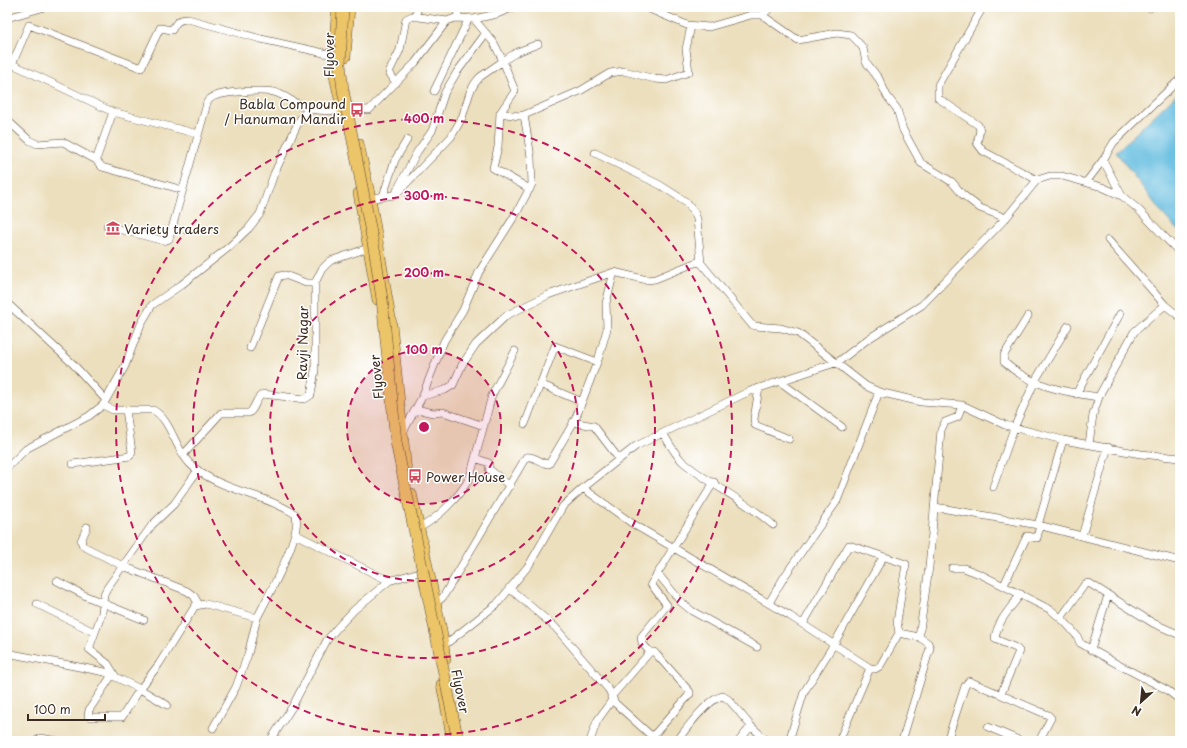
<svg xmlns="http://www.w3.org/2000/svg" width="1187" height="748" viewBox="0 0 1187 748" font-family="'Playpen Sans',sans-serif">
  <rect width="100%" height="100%" fill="#fff"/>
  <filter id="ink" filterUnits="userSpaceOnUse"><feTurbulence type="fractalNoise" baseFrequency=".025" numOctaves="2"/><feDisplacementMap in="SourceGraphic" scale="8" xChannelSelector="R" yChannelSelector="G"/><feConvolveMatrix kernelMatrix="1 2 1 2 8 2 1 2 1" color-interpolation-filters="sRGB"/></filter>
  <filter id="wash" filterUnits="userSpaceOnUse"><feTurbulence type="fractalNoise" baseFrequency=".012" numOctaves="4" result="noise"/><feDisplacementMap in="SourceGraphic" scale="16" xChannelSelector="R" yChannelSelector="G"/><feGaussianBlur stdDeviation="0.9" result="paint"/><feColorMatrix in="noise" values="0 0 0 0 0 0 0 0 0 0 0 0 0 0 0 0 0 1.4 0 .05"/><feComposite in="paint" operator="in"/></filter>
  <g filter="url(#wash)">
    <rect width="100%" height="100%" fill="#ecdfbd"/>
    <path fill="#62bcdf" stroke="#4e737e" d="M1180,91V233L1162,213L1116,152Z"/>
  </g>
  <g filter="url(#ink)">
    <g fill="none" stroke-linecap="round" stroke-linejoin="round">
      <defs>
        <path id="minor" d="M456,7L459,18
          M514,7L497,14L474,19L494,43L503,61L517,52L538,44
          M645,7L687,25L709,27L751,15H762L772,7
          M983,7L938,85V98L978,125L980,130L977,143L983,151L1037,180
          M1149,7L1150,8
          M762,15L798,40L837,33L851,35L857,41L863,48L866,62L879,79L887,96L897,109L903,130L921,163L952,182L962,194L980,208L1006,218
          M416,17L417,7
          M7,18L45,7
          M12,64L113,112L198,134
          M7,76L29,25L141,68L160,28L172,30C176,22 179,19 188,19L261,39L333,55
          M396,83L389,72L400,50L406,19L412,16L447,21
          M434,91L469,18
          M500,113L498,147L493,168L530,189
          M524,115L580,91L610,73L624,71L655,79L666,80L689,72L686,49L691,26
          M7,120L29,140L37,144L63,142L96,160L102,167L183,190
          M595,153L660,185L685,201L694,212L697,219L701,263L751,324L755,326L781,328L798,333L866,386L879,392L921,402L962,405L1005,425L1063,440L1141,454L1180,458
          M96,160L113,112
          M1087,181L1103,160
          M397,190L417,152L432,131L445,92L457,72L486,33
          M383,196L395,160L407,140
          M1122,196L1103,160L1114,142L1180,79
          M367,199L394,195L401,189L451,137L462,118L470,92L475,83L480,77L503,61L515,91L500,113L519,116L524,115L531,157L532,184L517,212L479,272L463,310L444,341L422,397L402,434
          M107,226L164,241L169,239L206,107C206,104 207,101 210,99C218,91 262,90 274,92C286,95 297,106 310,109C330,113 349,109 369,110L415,63L447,21L455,18L474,19
          M1108,240L1165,305L1180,317
          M7,303L73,364L106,400
          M1028,316L1004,355V362C1030,386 1065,392 1098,397
          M250,348L279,276L285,275L306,283H315
          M779,381L842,427
          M540,384L582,402
          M759,388L754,419L755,425L789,439
          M1076,394L1120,314
          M423,396L445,390L453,385L462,365L476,344L507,315L548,295L614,272L647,280L655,279L697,262L701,263
          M416,409L433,413L443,412L484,426
          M573,422L594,426L619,459
          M525,424L555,346L597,362
          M663,433C669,443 674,453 682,461C710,485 745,500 773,525
          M1089,444L1093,415L1100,394L1134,332L1165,305
          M183,455L221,413H249C256,408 255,398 263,394L305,399L311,395L315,370V283L322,269L330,261L371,247
          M475,458L489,463V469L510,486
          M73,464L130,456L132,452L126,410
          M7,468L26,449L89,416L103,405L125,366L141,324L152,305L181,285L229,247L249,228L260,214L274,174L299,121L303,115L310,109
          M993,487L1014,428L1035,381L1068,326
          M583,488L633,524L790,616L870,668
          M935,507L1038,525L1180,561
          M1038,525L1063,440
          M87,527L81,541L83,546L123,566L187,591L194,596L199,605
          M416,530C437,519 459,498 470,477L492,395L515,351
          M295,534L389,581L426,570
          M1082,536L1108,447
          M952,568H964L982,575L1051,610L1065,622L1077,636L1080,643L1117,664L1167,690L1180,700
          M658,574L681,602L692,611L757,647
          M57,581L86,596L144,620
          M1004,585L1027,536L1037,538L1040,525
          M509,588L555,627L609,690L615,703L657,741
          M769,603L784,577L837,501L879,392
          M37,604L94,632
          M433,606L443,597L526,457C534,455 541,464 549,464L575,420L599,357L607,329L606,303L614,272
          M1061,618L1085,584L1089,583L1153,623L1180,635
          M803,624L849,545L906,564L897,622L899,633
          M442,647L497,604L529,565L563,506L583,488L636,446L750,391L838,362L868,339L922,305L1006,218L1037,180L1050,176H1062L1102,187L1122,196L1138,209L1180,253
          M1091,650L1108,595
          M650,652L642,643L641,637L667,605L651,584L714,482
          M7,653L105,672L140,689L159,664L195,606L206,604L257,618C266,600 305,531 295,514C263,493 220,491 191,465C175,450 171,419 153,410H113L103,405
          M112,675L89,710L88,716L90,717H122L140,689L167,705
          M116,677L108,664L89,649L102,613L104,594L107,588L152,525L174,504L198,470
          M1001,694L1019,651L1016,648L995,639C996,623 1012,606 1021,594
          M611,697L650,652H654L656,654L690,692V694L652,737
          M988,727L1021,741
          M213,728L236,687L248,654L257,618
          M36,741L41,738L57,741
          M270,741L292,707L327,640L337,628L354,610L389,581
          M590,741L597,721L612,700
          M677,741C686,729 707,699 723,696L729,700L751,726L767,741
          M739,741L751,726
          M789,741L804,692L834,644L883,557
          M839,741L870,668L875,669L880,666L899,633L919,637
          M902,741L930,648L928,643L919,637L929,567L941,430L945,422L958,417L962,405
          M947,741L965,686L969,681L1048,715L1051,718L1039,741"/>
        <path id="major" d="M337,7L333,50L334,76L342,112
          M346,57L350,7
          M359,143L371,198L392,324L407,472
          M358,193L377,300
          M412,493L442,630L446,660
          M441,684L452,741"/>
      </defs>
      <use href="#minor" stroke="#564536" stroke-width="8"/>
      <use href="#major" stroke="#564536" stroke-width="10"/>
      <use href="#minor" stroke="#fff" stroke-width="7"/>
      <use href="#major" stroke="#edc569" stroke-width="9"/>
      <defs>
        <path id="highway-bridge" d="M343,7L340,64L343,90L375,253L382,299L396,442L458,741"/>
      </defs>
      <use href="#highway-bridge" stroke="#564536" stroke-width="12" stroke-linecap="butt"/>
      <use href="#highway-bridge" stroke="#edc569" stroke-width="11"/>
    </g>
  </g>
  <circle cx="424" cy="427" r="77" fill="#c2185b" fill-opacity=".12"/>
  <g fill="none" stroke="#c2185b" stroke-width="2" stroke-dasharray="7 5">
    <circle cx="424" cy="427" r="77"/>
    <circle cx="424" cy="427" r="154"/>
    <circle cx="424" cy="427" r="231"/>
    <circle cx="424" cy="427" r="308"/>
  </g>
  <defs>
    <symbol id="bus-bare" viewBox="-9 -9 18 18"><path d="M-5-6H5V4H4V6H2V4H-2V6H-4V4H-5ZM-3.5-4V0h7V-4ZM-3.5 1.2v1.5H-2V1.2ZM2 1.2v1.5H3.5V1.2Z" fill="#d1495b" stroke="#fff" stroke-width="2.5" paint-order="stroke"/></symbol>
    <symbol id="museum-bare" viewBox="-9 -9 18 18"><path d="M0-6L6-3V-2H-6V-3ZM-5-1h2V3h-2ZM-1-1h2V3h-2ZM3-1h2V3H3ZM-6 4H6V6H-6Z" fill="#d1495b" stroke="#fff" stroke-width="2.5" paint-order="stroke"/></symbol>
  </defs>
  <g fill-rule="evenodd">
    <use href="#bus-bare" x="347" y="100" width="20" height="20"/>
    <use href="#museum-bare" x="103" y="218" width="20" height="20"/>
    <use href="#bus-bare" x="405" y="466" width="20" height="20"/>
  </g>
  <g text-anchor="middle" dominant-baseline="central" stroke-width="3" stroke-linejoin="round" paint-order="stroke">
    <g font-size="13" fill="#3b2a1e" stroke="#fff">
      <text transform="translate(328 55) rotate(-90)">Flyover</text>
      <text transform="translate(302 343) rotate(-89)">Ravji Nagar</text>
      <text transform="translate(376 377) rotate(-96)">Flyover</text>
      <text transform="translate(461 691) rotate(78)">Flyover</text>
    </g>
    <g font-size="13" fill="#3b2a1e" stroke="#fff" text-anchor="start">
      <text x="346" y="103" text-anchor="end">Babla Compound<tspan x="346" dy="15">/ Hanuman Mandir</tspan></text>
      <text x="124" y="228">Variety traders</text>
      <text x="426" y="476">Power House</text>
    </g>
  </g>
  <circle cx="424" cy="427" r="6" fill="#c2185b" stroke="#fff" stroke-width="2"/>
  <g font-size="12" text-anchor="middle" font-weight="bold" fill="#c2185b" stroke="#fff" stroke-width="3" stroke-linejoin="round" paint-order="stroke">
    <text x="424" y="123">400 m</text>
    <text x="424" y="200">300 m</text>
    <text x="424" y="277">200 m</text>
    <text x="424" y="354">100 m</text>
  </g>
  <rect width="1187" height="748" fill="none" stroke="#fff" stroke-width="24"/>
  <g transform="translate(1141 702) rotate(207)" stroke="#ffffff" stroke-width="3" paint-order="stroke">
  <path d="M0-3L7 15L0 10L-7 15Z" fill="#3b2a1e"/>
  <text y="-6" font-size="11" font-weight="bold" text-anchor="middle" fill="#3b2a1e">N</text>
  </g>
  <path d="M28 714v6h77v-6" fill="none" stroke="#3b2a1e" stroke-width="2"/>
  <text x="34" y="714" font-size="12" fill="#3b2a1e" stroke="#ffffff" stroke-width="3" paint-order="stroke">100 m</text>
</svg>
